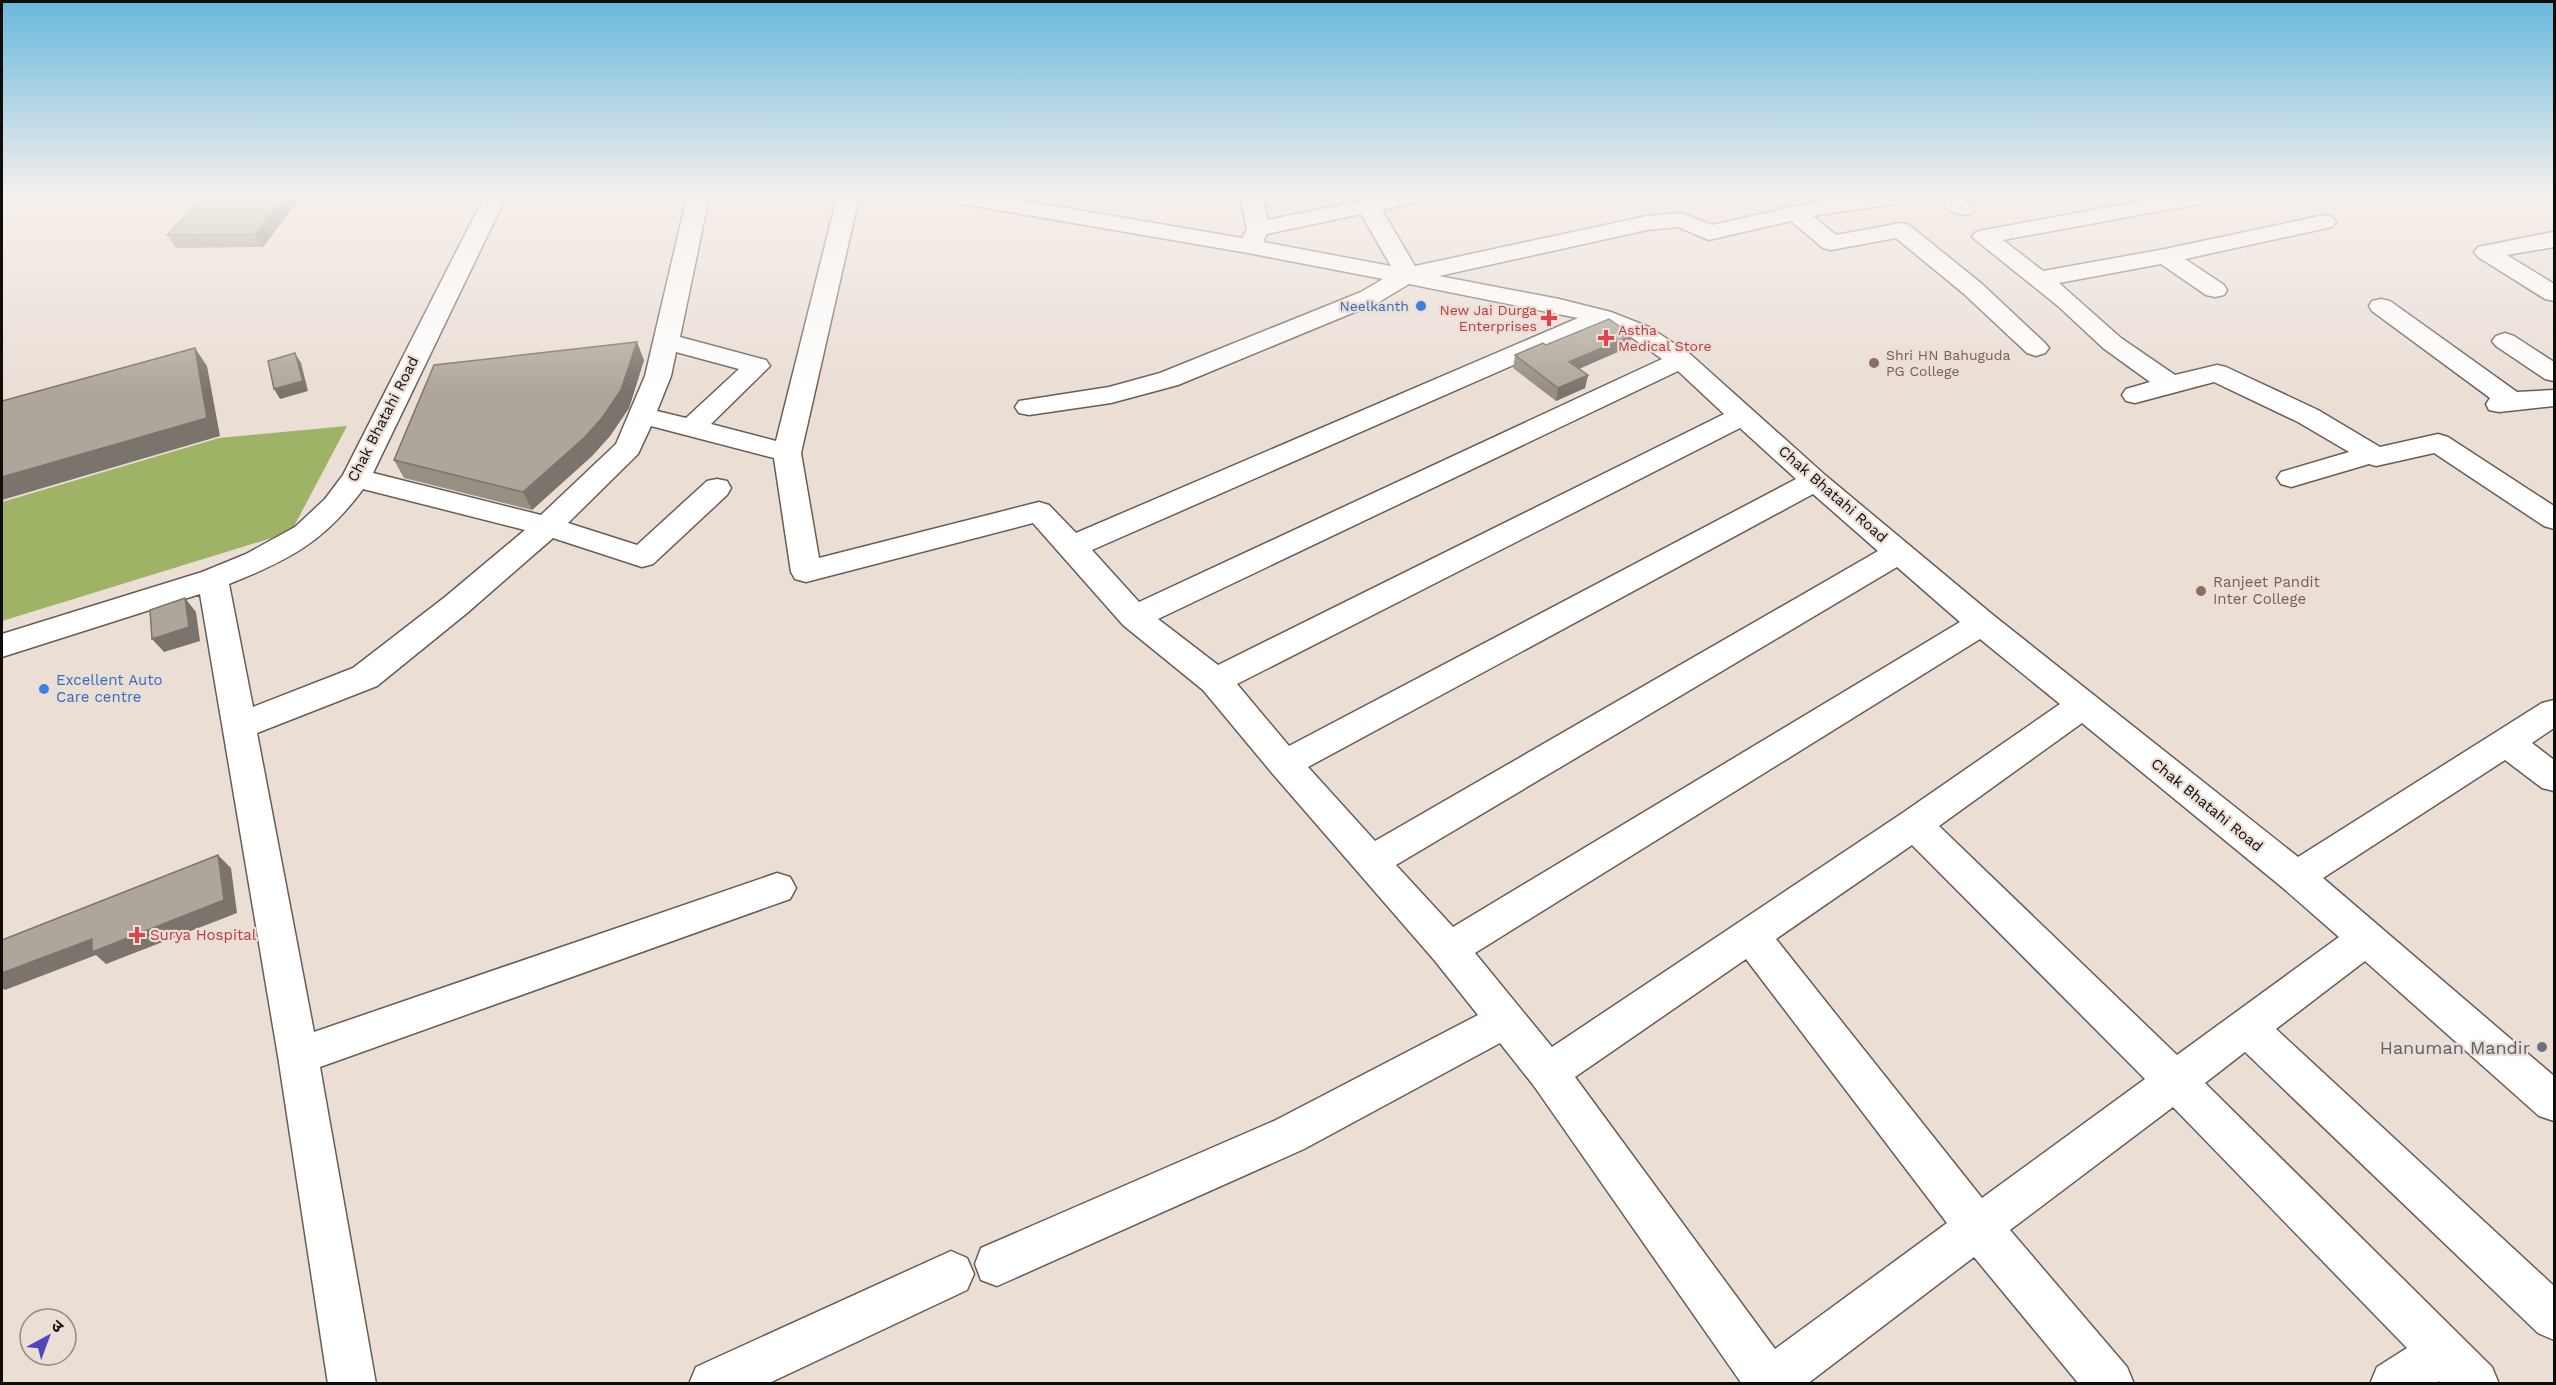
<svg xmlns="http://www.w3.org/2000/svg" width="2556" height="1385" viewBox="0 0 2556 1385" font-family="'Work Sans','Noto Sans Devanagari',sans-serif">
  <rect width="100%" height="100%" fill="#eaded5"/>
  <path fill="#9eb365" d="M347,426L291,532L2,621V502L219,438Z"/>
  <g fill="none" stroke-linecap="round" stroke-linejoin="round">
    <defs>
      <path id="minor" d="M484,197H506L373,473L541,515L616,444L645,376L687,197H709L680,337L766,360L770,366L711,424L776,441L837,197H859L801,453L819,558L1039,502L1049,505L1076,533L1578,318L1409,284L1379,302L1178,385L1111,403L1029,415L1019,413L1015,407L1019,401L1109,387L1160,373L1361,292L1383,279L1248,253L963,204L955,202L952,197H1001L1242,238L1247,229L1240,197H1262L1268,220L1381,197H1423L1420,202L1382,210L1415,266L1647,216L1681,213L1712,225L1814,202L1850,197H1904L1901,202L1893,204L1813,216L1836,235L1901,223L1909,225L1982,284L2045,343L2049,348L2045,353L2036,356L2027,353L1964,294L1896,238L1831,250L1823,248L1791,221L1709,240L1678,227L1647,230L1439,276L1559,299L1611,312L1649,327L1690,354L1825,475L1993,615L2298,857L2542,703L2554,700V728L2532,743L2554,760V791L2542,788L2505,760L2323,878L2554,1076V1121L2539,1116L2365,961L2276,1029L2554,1286V1340L2538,1333L2245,1052L2205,1083L2492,1367L2499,1384H2441L2439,1381L2436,1384H2370L2377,1367L2407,1348L2173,1107L2010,1230L2127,1367L2134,1384H2079L1974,1257L1807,1384H1742L1534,1086L1500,1043L1304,1149L997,1286L981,1280L975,1264L981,1248L1274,1121L1478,1015L1435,961L1272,773L1203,690L1123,625L1033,523L806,582L795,579L791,572L774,458L651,426L638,454L568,523L637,545L707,481L717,479L727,481L731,488L727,495L653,564L642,567L553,538L467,613L377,686L257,733L314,1032L777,873L790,877L796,888L790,899L320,1067L376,1384H328L278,1056L200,594L2,657V634L202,572L246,554L295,527L325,499L343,475ZM1361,214L1391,266L1263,242L1267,234ZM1602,326L1631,337L1662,359L1139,602L1092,550ZM676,352L739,369L686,418L657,411L671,376ZM1678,371L1724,414L1218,665L1158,619ZM1740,428L1796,479L1289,746L1237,684ZM363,489L525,530L445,597L353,668L253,707L229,584C289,560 324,542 363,489ZM1813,494L1878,551L1375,841L1308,767ZM1897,567L1960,622L1453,927L1396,865ZM1980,639L2060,704L1901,814L1552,1047L1475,953ZM2082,723L2283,888L2339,937L2177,1055L1939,826ZM1912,845L2145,1079L1982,1198L1776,939ZM1746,959L1947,1223L1775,1349L1575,1077Z
        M1937,197H1962L1974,209L1971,214C1957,217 1945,209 1937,197Z
        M2163,197H2209L2206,202L2198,204L2003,240L2043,271L2165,249L2324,215L2332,217L2336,222L2332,227L2185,259L2224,285L2227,290L2224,295L2215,297L2206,295L2161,264L2059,283L2121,338L2175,375L2217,365L2226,367L2318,410L2380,447L2438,434L2448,437L2554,506V529L2544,526L2434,453L2376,466L2369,464L2291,487L2281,484L2277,478L2281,472L2349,452L2298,422L2214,382L2135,403L2126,401L2122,395L2126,389L2150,382L2103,348L2058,306L1972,237L1976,232L1984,230Z
        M2552,232L2554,233V247L2507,255L2554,284V301L2545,299L2478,257L2474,252L2478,247Z
        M2381,299L2390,301L2517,392L2554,390V406L2499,412L2489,410L2486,404L2490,398L2372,311L2369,306L2372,301Z
        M2505,333L2514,336L2554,362V381L2545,379L2496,346L2492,341L2496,336Z
        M951,1251L967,1258L974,1274L967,1290L767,1384H689L696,1367Z"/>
    </defs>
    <use href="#minor" stroke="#685d56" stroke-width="3"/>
    <use href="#minor" fill="#fff" fill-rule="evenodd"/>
  </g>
  <path fill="#968f84" d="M203,197H299L300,198L263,247L176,248L167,235Z
    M1546,345L1629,347L1579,369L1588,375L1585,388L1556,401L1513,368L1515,355Z
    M644,360L629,408L610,436L592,456L532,510L404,478L394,460Z"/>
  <path fill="#7a746c" d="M284,197H299L300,198L263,247L255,234Z
    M1632,335L1629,347L1567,374L1569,362Z
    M637,342L644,360L629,408L610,436L592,456L532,510L523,492Z
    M195,348L207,366L220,436L2,500V477Z
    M295,353L301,363L308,391L280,399L274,389Z
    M1588,375L1585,388L1556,401L1558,388Z
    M185,598L196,612L200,641L164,652L152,639Z
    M218,855L231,868L237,913L106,964L96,955L5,990L2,988V973Z"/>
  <path fill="#aea69a" stroke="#7a746c" stroke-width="1.5" d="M203,197H284L255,234L167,235Z
    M1609,319L1632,335L1569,362L1588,375L1558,388L1515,355L1543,343L1546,345Z
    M637,342L621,390L602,418L584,438L523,492L394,460L434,365Z
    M195,348L207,418L2,477V401Z
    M295,353L303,381L274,389L268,361Z
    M185,598L189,627L152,639L150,610Z
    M218,855L224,900L92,952V939L2,973V940Z"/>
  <linearGradient id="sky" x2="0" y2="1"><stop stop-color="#68b8dd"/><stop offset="0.5" stop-color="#f6f0ec"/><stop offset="1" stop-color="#f6f0ec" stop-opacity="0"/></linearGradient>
  <rect width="2556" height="391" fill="url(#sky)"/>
  <g fill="#3f7fe0" stroke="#eaded5" stroke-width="2">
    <circle cx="1421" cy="306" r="6"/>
    <circle cx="44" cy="689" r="6"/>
  </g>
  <g fill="#e0444e" stroke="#eaded5" stroke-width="2">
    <path d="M1546 309h6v6h6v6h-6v6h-6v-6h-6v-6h6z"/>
    <path d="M1603 329h6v6h6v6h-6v6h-6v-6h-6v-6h6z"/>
    <path d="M134 926h6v6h6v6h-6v6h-6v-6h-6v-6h6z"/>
  </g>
  <g fill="#8d6e63" stroke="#eaded5" stroke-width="2">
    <circle cx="1874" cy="363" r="6"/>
    <circle cx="2201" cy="591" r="6"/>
  </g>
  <circle fill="#6b7280" stroke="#eaded5" stroke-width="2" cx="2542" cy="1047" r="6"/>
  <g text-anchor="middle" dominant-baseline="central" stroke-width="4.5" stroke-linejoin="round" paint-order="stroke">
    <g font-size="14" fill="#366cbe" stroke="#eaded5" text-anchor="end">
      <text x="1409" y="306">Neelkanth</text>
    </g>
    <g font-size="14" fill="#be3a42" stroke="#eaded5" text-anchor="end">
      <text x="1537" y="310">New Jai Durga<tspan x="1537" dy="16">Enterprises</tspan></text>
      <text x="1618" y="330" text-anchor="start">Astha<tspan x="1618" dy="16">Medical Store</tspan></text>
    </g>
    <g font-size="14" fill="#785e54" stroke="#eaded5" text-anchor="start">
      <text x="1886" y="355">Shri HN Bahuguda<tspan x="1886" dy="16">PG College</tspan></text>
    </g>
    <g font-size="15" fill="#100c09" stroke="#eaded5">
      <text transform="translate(383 419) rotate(-63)">Chak Bhatahi Road</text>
      <text transform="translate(1833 494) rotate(41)">Chak Bhatahi Road</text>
      <text transform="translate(2207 805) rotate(39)">Chak Bhatahi Road</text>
    </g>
    <g font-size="15" fill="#785e54" stroke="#eaded5" text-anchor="start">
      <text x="2213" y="582">Ranjeet Pandit<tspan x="2213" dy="17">Inter College</tspan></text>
    </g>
    <g font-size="15" fill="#366cbe" stroke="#eaded5" text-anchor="start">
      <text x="56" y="680">Excellent Auto<tspan x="56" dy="17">Care centre</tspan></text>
    </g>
    <g font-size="15" fill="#be3a42" stroke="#eaded5" text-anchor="start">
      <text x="150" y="935">Surya Hospital</text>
    </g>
    <g font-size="18" fill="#5b616d" stroke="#eaded5" text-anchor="end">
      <text x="2530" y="1047">Hanuman Mandir</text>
    </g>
  </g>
  <rect width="2556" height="1385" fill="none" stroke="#100c09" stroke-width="6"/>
  <g transform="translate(48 1337) rotate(41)"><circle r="28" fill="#eaded5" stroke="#938a83" stroke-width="1.5"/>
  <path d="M0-4.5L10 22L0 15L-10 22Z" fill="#5045bc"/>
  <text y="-9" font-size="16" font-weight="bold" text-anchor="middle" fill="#100c09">उ</text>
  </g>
</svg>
